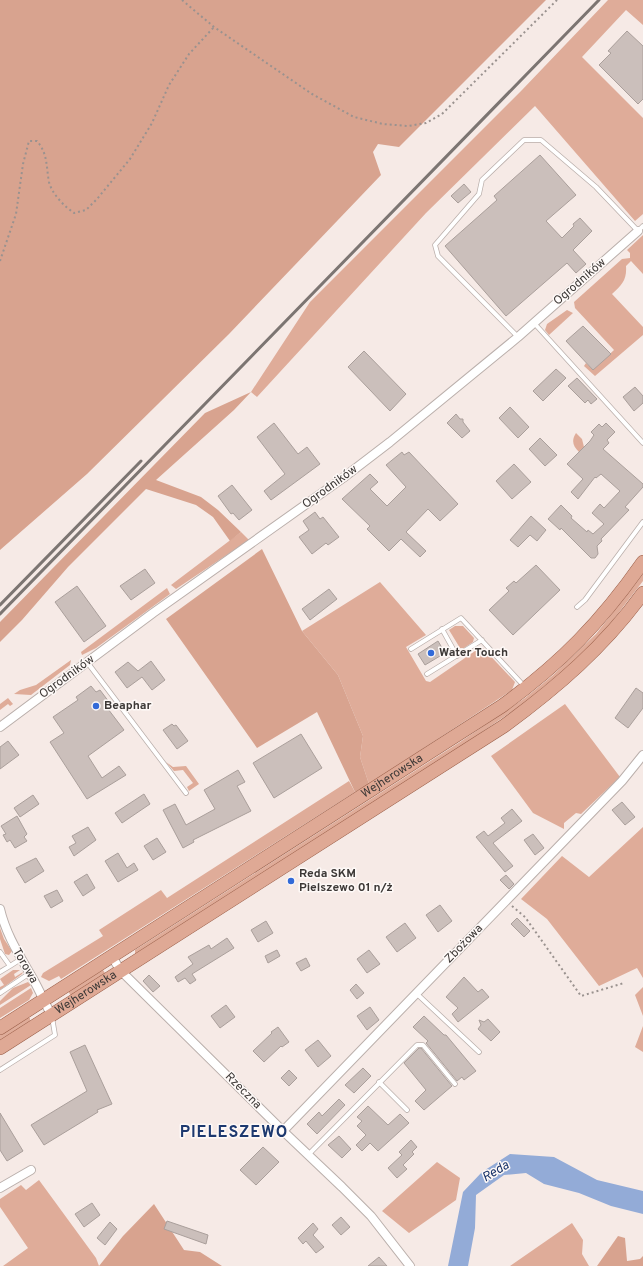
<svg xmlns="http://www.w3.org/2000/svg" width="643" height="1266" viewBox="0 0 643 1266" font-family="Overpass,sans-serif">
  <rect width="100%" height="100%" fill="#f6eae6"/>
  <path fill="#dfac99" d="M608,0H643V25L626,10L582,57L643,118V214L635,221L535,106L426,213L257,397L251,392L310,302L522,90Z
    M643,235V274L631,261L626,266C627,280 622,285 612,294L643,327V335L595,376L584,366L586,363L593,370L614,350L575,308L574,302L622,259L630,258V253L627,250Z
    M567,310L573,313L549,335L545,330L547,324Z
    M576,433L582,439L584,447L579,452C573,446 571,441 576,433Z
    M241,532L249,540L176,589L171,585Z
    M643,574V581L603,633L578,658L523,704L454,751L135,954V950L460,742L525,698L552,676L596,634Z
    M380,582L426,635L406,647L426,681L430,682L478,649L483,648L515,682L512,690L494,702L369,784L360,757L363,736L338,675L302,631Z
    M167,588L170,594L96,648L82,655L81,652Z
    M455,626H463L474,638L473,642L464,648H460L449,630Z
    M71,660L70,665L31,695L14,694L20,690L36,685Z
    M8,698L13,704L10,706L8,704L0,710V704Z
    M565,704L620,777L581,814L576,813L564,823V829L533,813L491,756Z
    M166,762L173,767L186,766L199,784L189,791L187,787L193,783L183,770L174,771Z
    M349,781L355,792L61,979L59,976L49,981L41,977L43,973L103,936L99,930L161,890L167,898Z
    M643,827V978L637,968L599,986L547,919L521,899L562,856L589,877Z
    M0,928L4,939L12,951L9,955L5,954L0,939Z
    M13,970H20L14,974L15,977L23,972L22,974L0,990V987L4,985L0,979Z
    M103,970L105,973L103,975L71,996L68,991Z
    M28,982L31,985L0,1005V1001L13,988Z
    M643,987V1016L635,995Z
    M31,988L33,993L29,1000L0,1018V1008Z
    M27,1018H30V1021L0,1041V1035Z
    M643,1026V1052L635,1047Z
    M437,1162L460,1178L456,1200L409,1233L382,1211Z
    M39,1180L96,1258L99,1266H3L28,1248L0,1207V1199L21,1185L26,1190Z
    M572,1223L583,1240L582,1254L589,1266H510Z"/>
  <path fill="#d8a38f" d="M0,0H546L399,147L378,144L373,152L381,175L229,334L87,474L0,550Z
    M251,392L234,410L156,480L201,497L218,510L241,532L230,541L213,517L196,505L146,489L68,567L22,620L0,642V622L205,413Z
    M262,549L302,631L338,675L363,736L360,757L369,784L355,792L317,712L257,748L166,619Z
    M154,1204L184,1250L200,1252L222,1266H99L123,1236Z
    M618,1236L625,1238L627,1261L640,1259L643,1256V1266H597Z"/>
  <path fill="#93abd7" d="M510,1154L554,1157L597,1180L643,1191V1214L611,1206L579,1193L544,1184L526,1173L504,1175L476,1195L475,1228L468,1266H448L463,1192L482,1172Z"/>
  <path fill="#cbbfbb" stroke="#aa9f9b" d="M627,31L643,46V99L638,104L599,65L611,53L608,51Z
    M540,155L576,195L546,221L562,238L574,226L573,224L580,218L592,231L573,250L586,264L576,273L567,263L506,316L445,246L497,200L494,196Z
    M464,184L471,192L458,203L451,196Z
    M583,326L611,354L593,370L566,341Z
    M364,351L406,394L390,411L348,367Z
    M556,369L566,378L543,401L533,391Z
    M577,378L597,399L591,404L588,400L585,403L568,386Z
    M635,387L643,396V403L634,411L623,397Z
    M510,407L529,427L518,438L499,418Z
    M456,414L460,419H463V422L470,431L462,438L447,423Z
    M274,423L298,454L307,447L320,464L271,500L264,491L285,474L257,437Z
    M606,423L615,432L607,440L609,443L603,449L643,484V487L625,507L629,510L601,539L602,541L597,546L598,554L595,558H591L561,528L560,530L548,519L561,505L572,516L571,518L587,532L588,530L593,534L604,524L592,513L600,504L604,508L620,491L601,474L596,478L595,477L578,499L571,492L583,479L567,464L590,441L594,435L591,432L599,424L602,427Z
    M540,438L557,455L545,466L529,449Z
    M402,452L404,455L409,452L458,504L440,521L428,509L406,532L426,551L420,557L401,539L389,551L367,529L370,526L342,499L370,474L378,482L370,489L387,506L406,487L386,465Z
    M514,464L531,482L512,499L496,481Z
    M232,485L252,510L239,520L233,513L231,514L218,496Z
    M315,512L320,519L323,517L339,537L328,545L326,543L312,554L299,537L309,530L303,521Z
    M531,516L546,530L537,541L530,535L518,547L510,540Z
    M536,565L560,590L513,635L489,610L509,591L506,588L514,581L516,583Z
    M145,569L155,583L131,600L120,586Z
    M77,586L106,626L84,642L55,602Z
    M329,589L337,599L310,620L302,609Z
    M438,641L445,653L425,665L418,654Z
    M151,661L165,680L152,690L142,677L127,688L115,672L128,662L138,671Z
    M91,686L96,692L100,690L109,702L105,705L124,730L88,756L102,778L119,766L126,775L87,799L50,742L64,733L53,717L78,700L76,697Z
    M636,688L643,693V708L628,728L615,718Z
    M172,724L174,726L176,725L188,741L177,749L163,730Z
    M301,734L322,768L274,798L253,763Z
    M8,741L19,755L0,769V747Z
    M238,770L245,782L237,786L251,811L193,840L194,842L183,848L163,810L175,804L186,825L215,809L204,790Z
    M144,794L150,804L122,823L115,813Z
    M33,795L39,804L20,817L14,808Z
    M622,802L635,817L625,825L612,810Z
    M512,809L522,821L493,843L513,866L505,872L476,837L484,831L488,836L505,823L501,818Z
    M17,816L27,834L24,837L27,841L15,848L10,840L7,842L3,835L6,834L1,826Z
    M88,827L96,840L74,856L69,847L76,843L72,836Z
    M533,834L544,848L535,855L524,840Z
    M157,838L166,852L153,860L144,846Z
    M118,853L127,868L134,863L138,870L118,882L105,861Z
    M36,858L44,871L25,883L16,868Z
    M87,874L95,888L83,896L74,882Z
    M506,875L514,884L509,889L500,880Z
    M57,890L63,901L51,908L44,896Z
    M440,905L452,921L438,932L426,915Z
    M517,918L530,931L524,937L511,924Z
    M266,921L273,933L258,942L251,930Z
    M405,923L416,938L397,952L386,937Z
    M227,938L234,948L192,974L196,980L190,984L185,978L178,982L175,977L193,964L188,957L209,945L211,949Z
    M277,950L280,956L268,963L265,956Z
    M369,950L380,964L367,973L357,959Z
    M306,958L310,966L301,971L296,963Z
    M149,975L160,986L153,992L143,981Z
    M464,977L478,992L482,989L489,997L458,1022L452,1014L458,1008L446,997Z
    M356,984L364,993L357,999L350,990Z
    M226,1005L235,1017L220,1028L211,1016Z
    M370,1007L379,1020L367,1030L357,1016Z
    M424,1016L444,1035H446L476,1071L464,1080L462,1077L457,1081L426,1043L428,1041L413,1027Z
    M488,1019L500,1032L491,1041L478,1029L481,1025L479,1020L484,1022Z
    M278,1027L289,1042L282,1047L281,1046L264,1062L253,1051L272,1033L271,1032Z
    M318,1040L331,1056L318,1067L305,1050Z
    M85,1045L112,1104L97,1110L98,1112L44,1145L31,1125L87,1091L70,1052Z
    M419,1048H421L452,1086L424,1110L415,1101L426,1090L404,1063Z
    M363,1068L371,1076L354,1093L345,1085Z
    M289,1070L297,1078L289,1086L281,1078Z
    M339,1099L345,1105L317,1134L307,1124L319,1112L322,1116Z
    M368,1106L388,1125L400,1114L409,1123L378,1151L370,1143L362,1151L356,1145L366,1135L357,1126L362,1121L357,1117Z
    M0,1113L23,1151L7,1161L0,1150Z
    M339,1136L351,1149L342,1158L328,1145Z
    M411,1140L417,1147L412,1152L414,1154L403,1165L407,1169L397,1178L388,1168L402,1155L399,1152Z
    M263,1147L279,1162L256,1185L240,1170Z
    M92,1203L100,1215L84,1227L75,1214Z
    M341,1217L350,1227L341,1235L332,1225Z
    M167,1221L208,1235L206,1244L164,1229Z
    M110,1222L117,1229L105,1245L97,1238Z
    M313,1223L318,1229L313,1235L324,1247L316,1253L306,1241L303,1244L298,1238Z
    M379,1257L387,1266H368Z"/>
  <g fill="none" stroke-linecap="round" stroke-linejoin="round">
    <defs>
      <path id="lane" d="M534,323L643,443
        M518,337L438,256L435,245L479,194L482,180L524,140H541L596,187L638,231L643,226
        M577,607L585,600L643,522
        M442,629L457,656
        M411,649L461,618L525,687
        M87,662L186,793
        M427,674L482,640
        M0,952L10,966L21,959
        M0,972L10,966
        M0,993L30,973
        M417,994L479,1052
        M0,1070L55,1035L52,1017
        M379,1082L407,1110
        M308,1155L417,1045H423L455,1084"/>
      <path id="street" d="M0,727L153,613L343,478L390,442L518,337L638,231
        M0,909C6,935 20,956 33,979C40,991 45,1004 52,1016
        M112,957L121,971L283,1131L342,1187L371,1216L410,1266
        M283,1131L622,781L643,755
        M0,1188L31,1170"/>
      <g id="primary">
        <path id="s1" d="M0,1028L502,706C561,663 601,622 643,562"/>
        <path id="s2" d="M0,1048L504,726C556,688 605,646 643,593"/>
      </g>
    </defs>
    <use href="#lane" stroke="#baafab" stroke-width="5.5"/>
    <use href="#street" stroke="#baafab" stroke-width="10"/>
    <use href="#primary" stroke="#985c46" stroke-width="14"/>
    <path stroke="#9a928f" stroke-width="2" stroke-dasharray="2 3" stroke-linecap="butt" d="M182,0L214,27L312,94L354,117L383,124L408,126L426,123L442,114L557,0
      M0,261L16,214L23,164L29,141H37C48,154 46,166 49,182C52,194 64,206 74,213L86,210L97,199L130,159L152,123L169,85L189,54L214,27
      M512,906L525,917L581,996L624,983"/>
    <use href="#lane" stroke="#fff" stroke-width="4"/>
    <use href="#street" stroke="#fff" stroke-width="8"/>
    <use href="#primary" stroke="#dfa995" stroke-width="13"/>
    <path stroke="#7c7572" stroke-width="3" d="M0,605L141,461
      M0,614L599,0"/>
  </g>
  <g fill="#326ad8" stroke="#fef9f7" stroke-width="1.5">
    <circle cx="431" cy="653" r="4"/>
    <circle cx="96" cy="706" r="4"/>
    <circle cx="291" cy="881" r="4"/>
  </g>
  <g text-anchor="middle" dominant-baseline="central" stroke-width="3" stroke-linejoin="round" paint-order="stroke">
    <g font-size="12" fill="#3c3836" stroke="#fef9f7">
      <text transform="translate(580 282) rotate(-41)">Ogrodników</text>
      <text transform="translate(330 487) rotate(-36)">Ogrodników</text>
      <text transform="translate(67 677) rotate(-36)">Ogrodników</text>
      <text stroke="none"><textPath href="#s1" startOffset="466">Wejherowska</textPath></text>
      <text transform="translate(464 944) rotate(-46)">Zbożowa</text>
      <text transform="translate(25 966) rotate(60)">Torowa</text>
      <text stroke="none"><textPath href="#s2" startOffset="102">Wejherowska</textPath></text>
      <text transform="translate(243 1091) rotate(45)">Rzeczna</text>
    </g>
    <g font-size="12" font-weight="bold" fill="#3c3836" stroke="#fef9f7" text-anchor="start">
      <text x="439" y="653">Water Touch</text>
      <text x="104" y="706">Beaphar</text>
      <text x="299" y="874">Reda SKM<tspan x="299" dy="14">Pielszewo 01 n/ż</tspan></text>
    </g>
    <g font-size="13" font-style="italic" fill="#19346a" stroke="#fef9f7">
      <text transform="translate(496 1172) rotate(-31)">Reda</text>
    </g>
    <g font-size="16" font-weight="bold" letter-spacing="1" fill="#1d396f" stroke="#fef9f7">
      <text x="234" y="1133">PIELESZEWO</text>
    </g>
  </g>
</svg>
